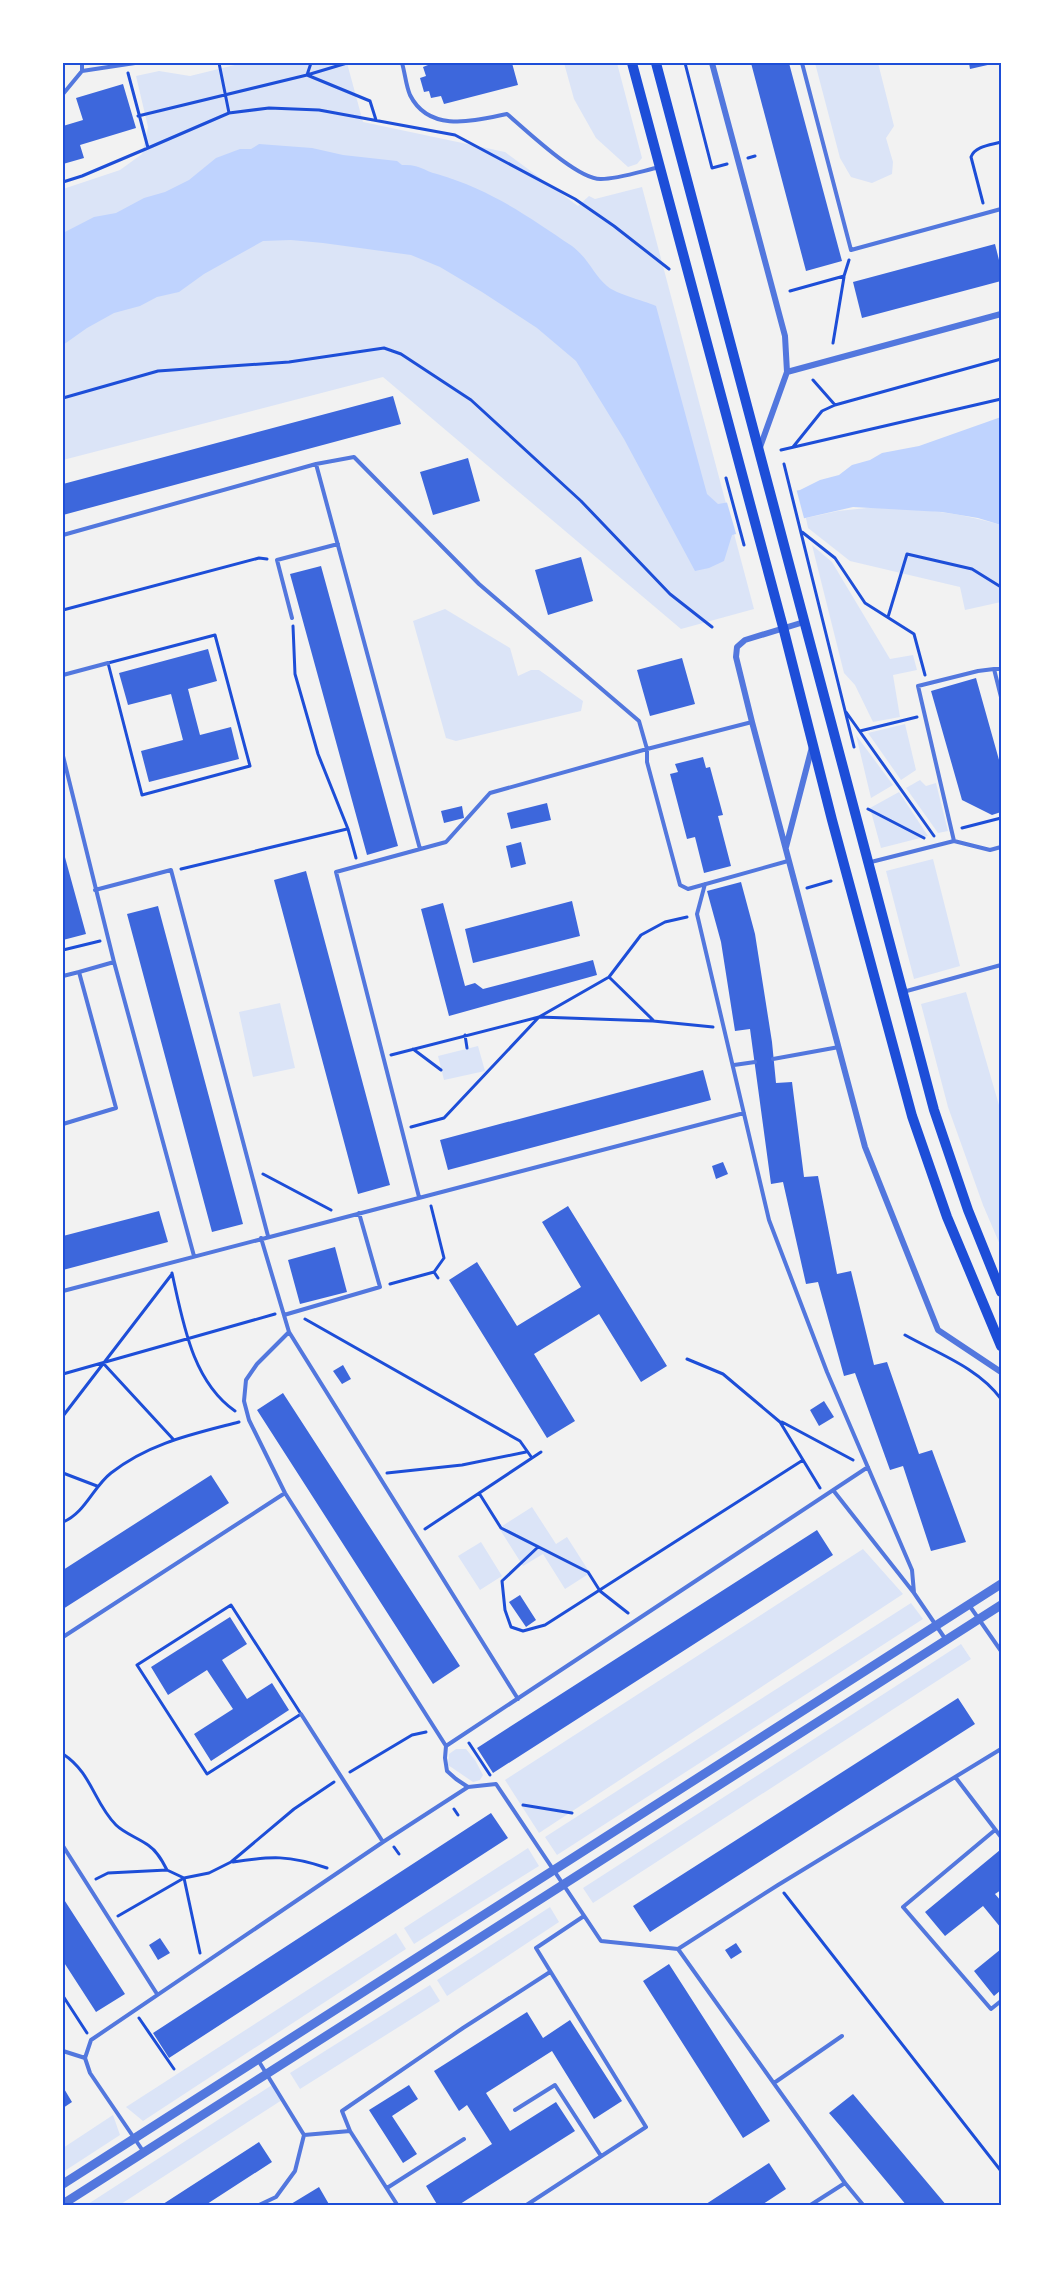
<svg xmlns="http://www.w3.org/2000/svg" width="1064" height="2269" viewBox="0 0 1064 2269" font-family="Ubuntu,sans-serif">
  <rect width="100%" height="100%" fill="#f2f2f2"/>
  <path fill="#dbe4f7" d="M243,63H347L363,122L505,152L578,206L589,196L595,199L642,187L754,609L681,629L383,377L63,460V189L120,170L142,154L148,127L136,76L159,71L190,76Z
    M564,63H617L642,158L637,164L628,167L596,138L574,99Z
    M815,63H878L894,126L886,138L893,162L892,174L872,183L851,177L840,158Z
    M867,508C912,507 958,512 1001,525V602L965,610L960,587L850,561L808,528L806,518L838,511Z
    M812,545L832,562L890,659L913,655L917,670L893,675L900,717L873,722L855,685L844,673Z
    M445,609L510,648L518,676L531,670H539L583,701L581,711L456,741L446,738L413,621Z
    M905,724L916,770L901,780L868,733Z
    M856,735L893,785L871,798Z
    M920,780L926,786L936,783L948,831L938,833L906,788Z
    M899,792L928,836L881,848L870,808Z
    M933,859L960,966L914,979L886,871Z
    M966,992L1001,1112V1247L983,1205L948,1107L921,1004Z
    M280,1003L295,1068L253,1077L239,1012Z
    M478,1046L485,1071L444,1080L438,1056Z
    M532,1507L556,1544L567,1537L590,1573L565,1589L543,1554L523,1566L499,1528Z
    M481,1542L502,1576L480,1590L458,1556Z
    M863,1549L903,1594L539,1833L505,1780Z
    M911,1603L923,1619L557,1855L545,1837Z
    M961,1644L971,1659L593,1903L583,1888Z
    M456,1749H466L475,1760L483,1775L480,1780L473,1782L448,1765L449,1754Z
    M528,1848L539,1866L414,1944L404,1928Z
    M550,1907L559,1922L447,1996L437,1980Z
    M396,1933L406,1949L143,2121L126,2107Z
    M430,1985L440,2001L300,2089L290,2073Z
    M272,2085L282,2100L118,2206H85Z
    M113,2115L120,2135L63,2172V2148Z"/>
  <path fill="#bfd3fe" d="M259,144L312,148L343,155L397,161L402,165C420,164 422,170 437,174C491,190 526,215 572,246C589,259 593,274 607,286C616,294 642,300 656,306L707,494L718,504L800,490L820,480L839,475L852,465L870,460L882,453L919,446L1001,417V525L978,518L942,512L853,507L732,535L724,561L709,568L695,571L624,439L576,361L537,328L482,292L440,267L411,255L323,243L291,240L263,241L204,274L179,292L157,297L140,306L114,313L87,328L63,345V233L94,217L116,213L144,198L165,192L189,180L216,158L240,149H251Z"/>
  <path fill="#f2f2f2" d="M796,488L805,522L737,537L726,499Z"/>
  <path fill="#3d67dc" d="M433,63H512L518,85L444,104L441,96L431,98L429,91L424,92L420,78L426,76L423,67Z
    M751,63H789L842,261L806,271Z
    M969,63H992V64L970,69Z
    M123,84L136,128L80,145L84,158L63,164V126L83,120L76,98Z
    M995,244L1001,268V281L862,318L853,282Z
    M393,396L401,424L63,515V484Z
    M468,458L480,501L433,515L420,472Z
    M581,557L593,601L548,615L535,570Z
    M321,566L398,846L367,855L290,574Z
    M208,649L217,681L188,689L200,735L231,727L239,759L149,782L141,751L183,740L171,694L128,705L119,673Z
    M682,658L695,704L650,716L637,670Z
    M976,678L1001,767V812L992,815L962,800L931,691Z
    M703,757L706,768L710,767L723,815L718,816L731,866L704,873L695,837L687,839L670,774L678,772L675,764Z
    M547,803L551,820L511,829L507,813Z
    M462,806L464,818L444,823L441,811Z
    M521,842L526,864L511,868L506,846Z
    M63,850L86,934L63,940Z
    M306,871L390,1185L358,1194L274,880Z
    M741,882L755,934L772,1042L776,1083L792,1082L804,1177L818,1176L837,1274L851,1271L874,1365L887,1362L919,1454L932,1450L966,1542L931,1551L903,1466L890,1470L855,1373L844,1376L818,1282L806,1284L783,1182L771,1184L750,1029L735,1031L721,942L707,891Z
    M572,901L580,936L473,963L465,929Z
    M443,903L465,986L475,983L483,989L593,960L597,975L449,1016L421,909Z
    M158,906L243,1224L212,1232L127,914Z
    M703,1070L711,1100L448,1170L440,1140Z
    M723,1162L728,1174L716,1179L712,1166Z
    M568,1206L667,1366L641,1382L599,1314L534,1354L575,1421L547,1438L449,1280L477,1262L517,1326L581,1287L542,1222Z
    M159,1211L168,1242L63,1270V1236Z
    M335,1247L347,1292L300,1304L288,1260Z
    M343,1365L351,1379L342,1384L333,1371Z
    M283,1393L460,1666L433,1684L257,1410Z
    M824,1401L834,1417L819,1426L810,1410Z
    M211,1475L229,1503L63,1609V1570Z
    M817,1530L833,1555L493,1773L477,1748Z
    M520,1595L536,1620L526,1627L509,1602Z
    M230,1617L247,1644L222,1660L247,1699L272,1683L289,1710L211,1761L194,1734L233,1709L207,1670L168,1695L151,1667Z
    M958,1698L975,1724L650,1932L633,1906Z
    M491,1813L508,1838L169,2058L153,2033Z
    M1000,1850L1001,1890L995,1894L1001,1901V1928L983,1906L945,1936L925,1912Z
    M63,1898L125,1994L96,2012L63,1961Z
    M160,1938L170,1953L158,1960L149,1945Z
    M736,1943L742,1952L731,1959L725,1950Z
    M1001,1949V1990L994,1996L974,1971Z
    M669,1964L770,2121L743,2138L643,1981Z
    M527,2012L543,2038L570,2020L622,2101L594,2119L552,2051L486,2093L510,2131L556,2102L575,2131L457,2206H438L426,2186L492,2144L467,2105L459,2111L434,2071Z
    M409,2085L418,2099L392,2116L417,2154L403,2163L369,2110Z
    M63,2087L72,2102L63,2108Z
    M853,2094L947,2206H907L842,2128L829,2113Z
    M259,2142L272,2162L204,2206H160Z
    M769,2163L786,2189L760,2206H703Z
    M319,2187L330,2206H293L291,2204Z"/>
  <g fill="none" stroke-linecap="round" stroke-linejoin="round">
    <path stroke="#1d4ed8" stroke-width="3" d="M219,63L229,113
      M311,63L307,75L347,63
      M685,63L712,168L727,164
      M138,116L307,75L370,101L376,120
      M148,148L229,113L269,108L319,110L455,135L575,199L614,226L669,269
      M748,158L755,156
      M63,182L82,176L148,148L128,73
      M983,203L971,157C975,146 991,145 1001,142
      M790,291L844,276L849,260
      M833,343L844,277
      M813,380L835,405
      M63,398L158,371L289,362L384,348L401,354L471,400L581,501L670,594L712,627
      M793,447L822,411L835,405L1001,359
      M781,450L1001,399
      M784,464L854,747
      M726,478L744,545
      M802,532L835,558L865,603L914,634L925,675
      M63,610L259,558L267,559
      M888,617L907,554L972,569L1001,587
      M293,626L295,674L318,754L348,829L356,858
      M215,635L250,766L142,795L108,663Z
      M846,712L934,836
      M860,731L917,717
      M868,809L924,838
      M962,828L1001,818
      M181,869L347,829
      M807,888L831,881
      M63,950L100,941
      M609,977L653,1020
      M465,1035L467,1048
      M413,1049L441,1070
      M391,1055L539,1017L609,977L641,935L665,922L687,917
      M411,1127L444,1118L539,1017L653,1021L713,1027
      M263,1174L331,1210
      M431,1206L444,1258L434,1272
      M172,1273C183,1322 192,1381 235,1411
      M390,1284L434,1272L438,1278
      M305,1319L520,1441L532,1458
      M905,1335C937,1353 979,1368 1001,1399
      M687,1359L723,1374L780,1422L820,1488
      M103,1363L173,1439
      M63,1374L275,1314
      M63,1416L172,1274
      M782,1422L853,1460
      M63,1473L97,1486
      M387,1473L462,1465L526,1452
      M479,1493L501,1528L588,1572L600,1591L628,1613
      M63,1522C85,1513 93,1487 111,1473C149,1443 193,1434 239,1422
      M425,1529L541,1452
      M538,1547L502,1581L505,1610L511,1627L523,1631L545,1625L803,1460
      M231,1605L301,1714L207,1774L137,1665Z
      M469,1743L490,1775
      M63,1754C92,1773 94,1803 116,1825C124,1833 138,1838 148,1845C157,1851 162,1860 167,1870
      M350,1772L412,1735L426,1732
      M523,1805L572,1813
      M454,1809L458,1815
      M394,1847L399,1854
      M233,1862C271,1856 289,1855 327,1868
      M96,1879L108,1873L167,1870L184,1878L209,1873L231,1862L294,1809L334,1782
      M784,1893L1001,2171
      M118,1916L184,1878L200,1953
      M63,1996L87,2033
      M139,2018L174,2069"/>
    <path stroke="#5277de" stroke-width="4" d="M402,63C405,73 406,86 410,95C429,133 473,121 507,114C526,130 578,180 601,179C618,179 642,171 660,167
      M802,63L851,250L1001,209
      M82,71L135,63
      M63,94L82,71V63
      M1001,171V177
      M316,464L420,849
      M63,535L316,464L354,457L479,584L639,721L647,749L752,722
      M292,618L277,560L338,544
      M994,669H1001
      M63,675L108,663
      M63,756L114,962L79,972
      M954,841L918,686L978,671L994,669L1001,697
      M871,862L954,841L990,850L1001,847
      M705,884L697,914L769,1220L827,1372L912,1570L914,1593L946,1640
      M95,890L171,870L268,1236
      M114,962L194,1256
      M63,976L79,972L116,1108L63,1124
      M903,992L1001,965
      M773,1059L839,1047
      M734,1065L755,1062
      M419,1197L336,872L446,842L490,793L647,749V762L680,885L688,889L788,861
      M261,1238L289,1332L257,1364L246,1380L244,1401L249,1420L285,1493L446,1746L868,1467
      M63,1291C290,1230 518,1174 744,1113
      M284,1315L380,1287L359,1213
      M289,1332L518,1699
      M833,1490L914,1593
      M969,1605L1001,1651
      M63,1637L285,1493
      M301,1714L383,1842
      M446,1746L445,1758L447,1771L456,1779L468,1787L496,1784L601,1941L678,1949L778,1885L1001,1749
      M956,1778L1001,1837
      M995,1830L903,1907L991,2009L1001,2001
      M63,1846L157,1994
      M678,1949L845,2183L809,2206
      M63,2051L85,2058L91,2040L383,1842L468,1787
      M85,2058L90,2073L143,2151
      M258,2060L304,2135L295,2171L276,2197L259,2205
      M774,2083L842,2036
      M515,2110L555,2085L601,2156
      M350,2131L342,2111L463,2028L550,1972
      M304,2135L350,2131L398,2206
      M845,2183L864,2206
      M387,2188L464,2139
      M525,2206L646,2127L536,1948L584,1916"/>
    <path stroke="#5277de" stroke-width="6" d="M712,63L785,336L787,372L759,450
      M787,372L1001,314
      M804,622L745,640L737,647L736,657L752,722L865,1147L938,1330L1001,1372
      M786,847L812,747"/>
    <path stroke="#5277de" stroke-width="9" d="M63,2184L1001,1584
      M63,2204L1001,1605"/>
    <path stroke="#1d4ed8" stroke-width="10" d="M632,63L783,627L832,820L912,1116L947,1217L1001,1346
      M656,63L934,1110L968,1210L1001,1292"/>
  </g>
  <rect width="1064" height="2269" fill="none" stroke="#ffffff" stroke-width="129"/>
  <rect x="64" y="64" width="936" height="2140" fill="none" stroke="#1d4ed8" stroke-width="2"/>
</svg>
